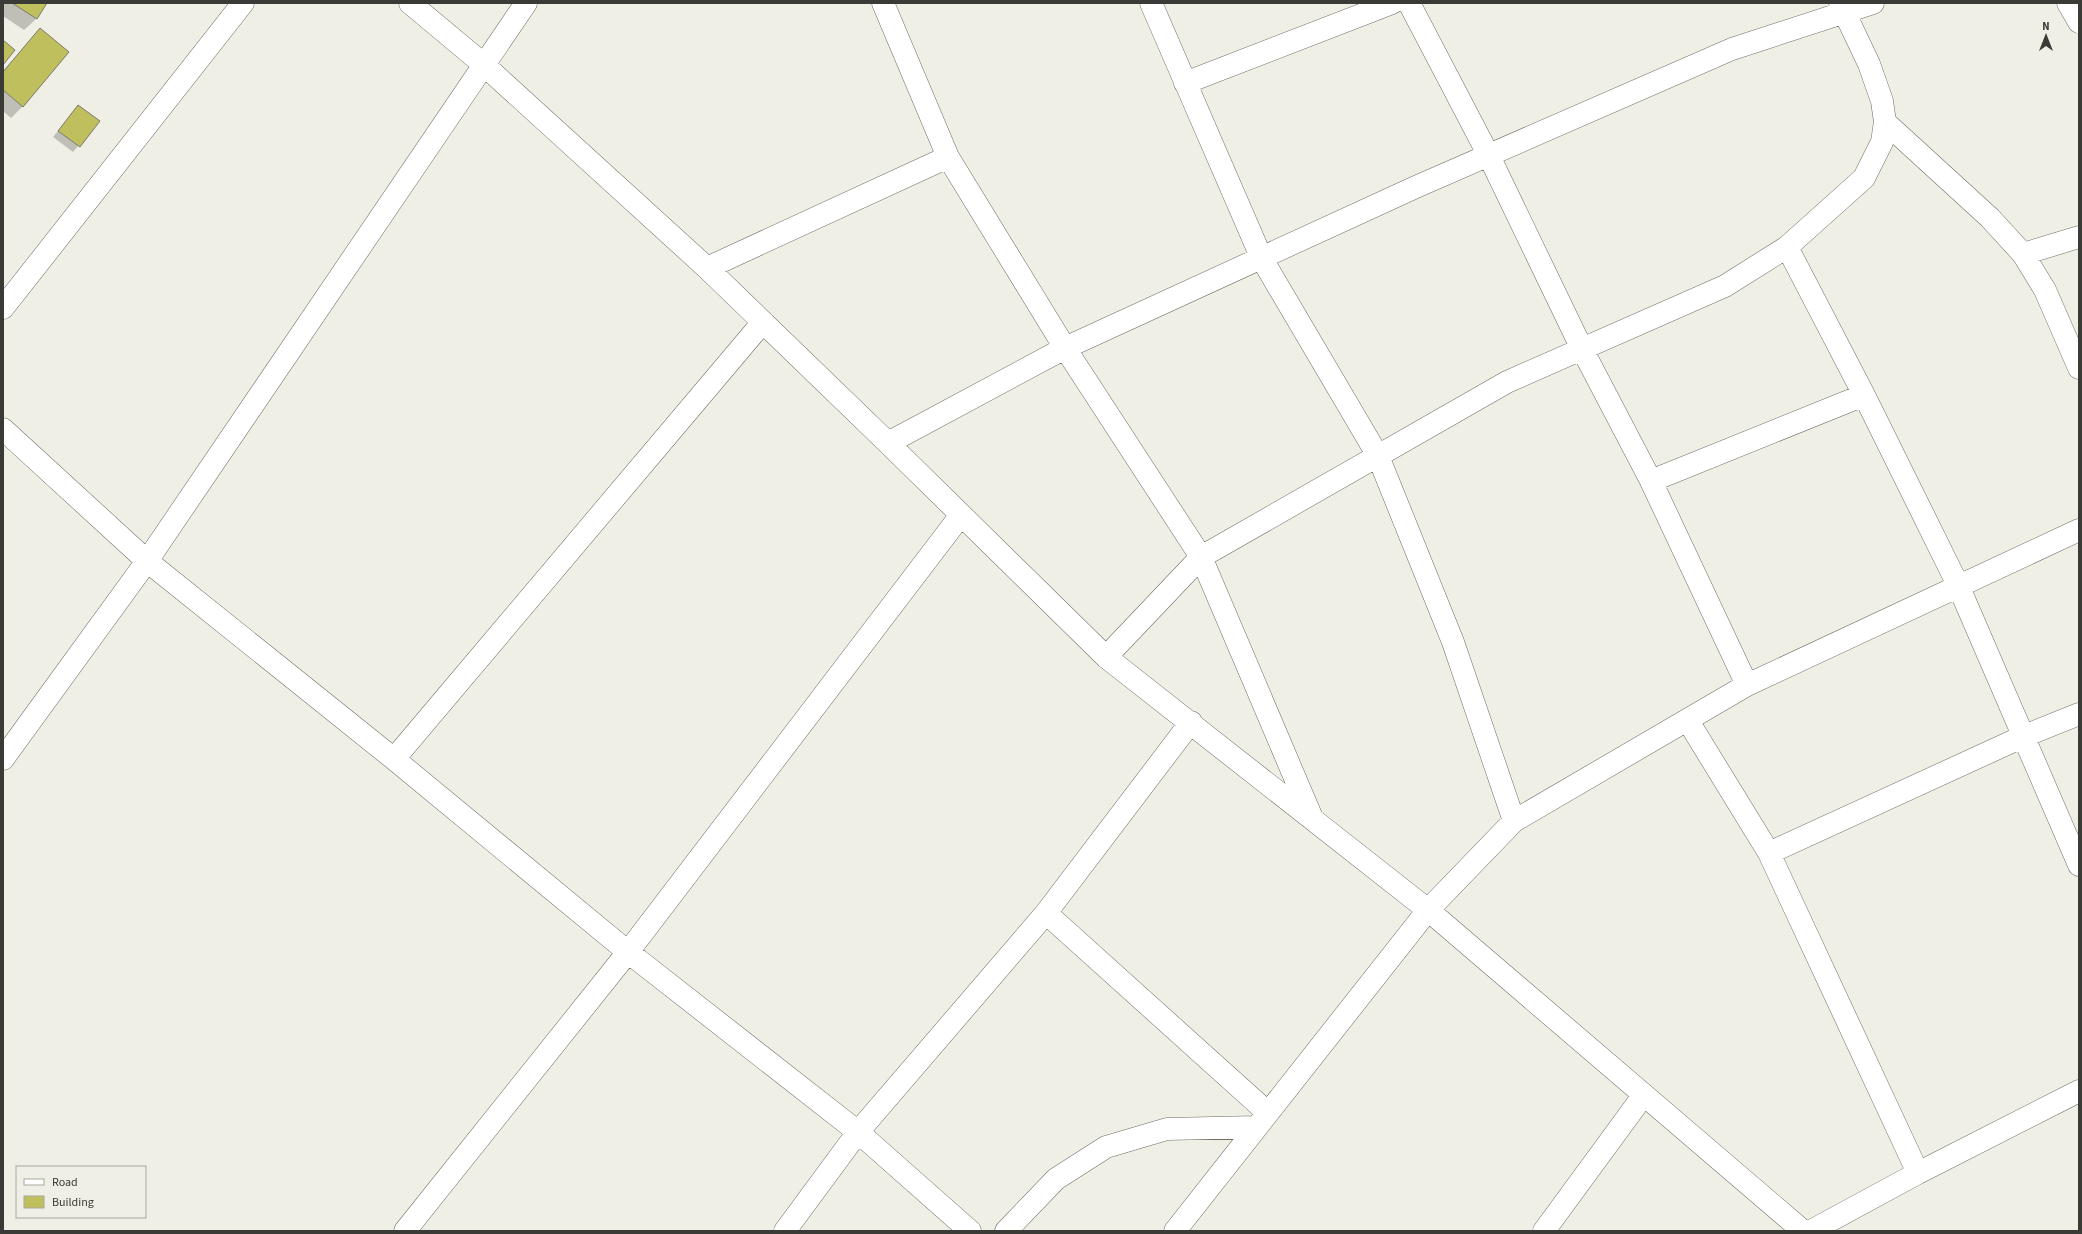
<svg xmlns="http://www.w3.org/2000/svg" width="2082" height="1234" viewBox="0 0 2082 1234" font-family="'Source Sans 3',sans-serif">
  <rect width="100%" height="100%" fill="#efefe6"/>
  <path fill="#0003" d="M3,3H46L36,19L24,30L3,16Z
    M40,29L23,106L11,118L3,111V71Z
    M78,106L98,122L73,152L53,137Z"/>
  <path fill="#bfc05d" stroke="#7a7a72" d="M12,3H47L37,19Z
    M40,28L69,52L23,107L3,90V72Z
    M3,40L15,50L3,65Z
    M78,105L100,121L80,147L58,131Z"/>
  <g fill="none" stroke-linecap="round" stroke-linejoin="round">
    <defs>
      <path id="minor" d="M410,3L483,64L707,268L888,443L1106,657L1428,910L1803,1231
        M883,3L948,157L1065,348L1201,557L1312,818
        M1151,3L1262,259L1378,456L1453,642L1514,821
        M1409,3L1489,156L1582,349L1651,481L1747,685
        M2068,3L2079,22
        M1185,83L1392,3
        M1885,122L1990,218L2023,254L2045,290L2079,368
        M1787,247L1864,395L1958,585L2079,865
        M2023,254L2079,237
        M707,268L948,157
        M3,308L243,3
        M3,429L147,561L394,759L628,952L858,1132L970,1231
        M888,443L1065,348L1418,186L1732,49L1873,3
        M1651,481L1864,395
        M1106,657L1201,557L1507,382L1725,286L1787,247L1864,178L1882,142L1885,122L1882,101L1869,64L1840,3
        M1688,721L1769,853L1918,1173
        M3,759L147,561L526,3
        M394,759L763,322
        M1769,853L2022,737L2079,714
        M1046,913L1268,1113
        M405,1231L628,952L961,515
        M785,1231L858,1132L1046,913L1191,722
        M1006,1231L1056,1179L1106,1147L1167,1129L1257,1127
        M1175,1231L1428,910L1514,821L1747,685L2079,530
        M1544,1231L1643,1096
        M1811,1231L1918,1173L2079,1091"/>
    </defs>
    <use href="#minor" stroke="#6e6e66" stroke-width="23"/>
    <use href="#minor" stroke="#fff" stroke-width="22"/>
  </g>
  <rect width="2082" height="1234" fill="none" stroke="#3a3a36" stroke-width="8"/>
  <rect x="16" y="1166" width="130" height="52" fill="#efefe6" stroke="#a7a7a0"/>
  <rect x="24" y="1179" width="20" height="6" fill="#ffffff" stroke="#a7a7a0"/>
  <text x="52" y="1186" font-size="12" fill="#3a3a36">Road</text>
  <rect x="24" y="1196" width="20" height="12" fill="#bfc05d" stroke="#a7a7a0"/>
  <text x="52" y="1206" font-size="12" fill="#3a3a36">Building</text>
  <g transform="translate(2046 36)" stroke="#efefe6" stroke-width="3" paint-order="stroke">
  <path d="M0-3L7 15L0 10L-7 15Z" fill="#3a3a36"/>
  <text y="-6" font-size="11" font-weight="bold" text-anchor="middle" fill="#3a3a36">N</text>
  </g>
</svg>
